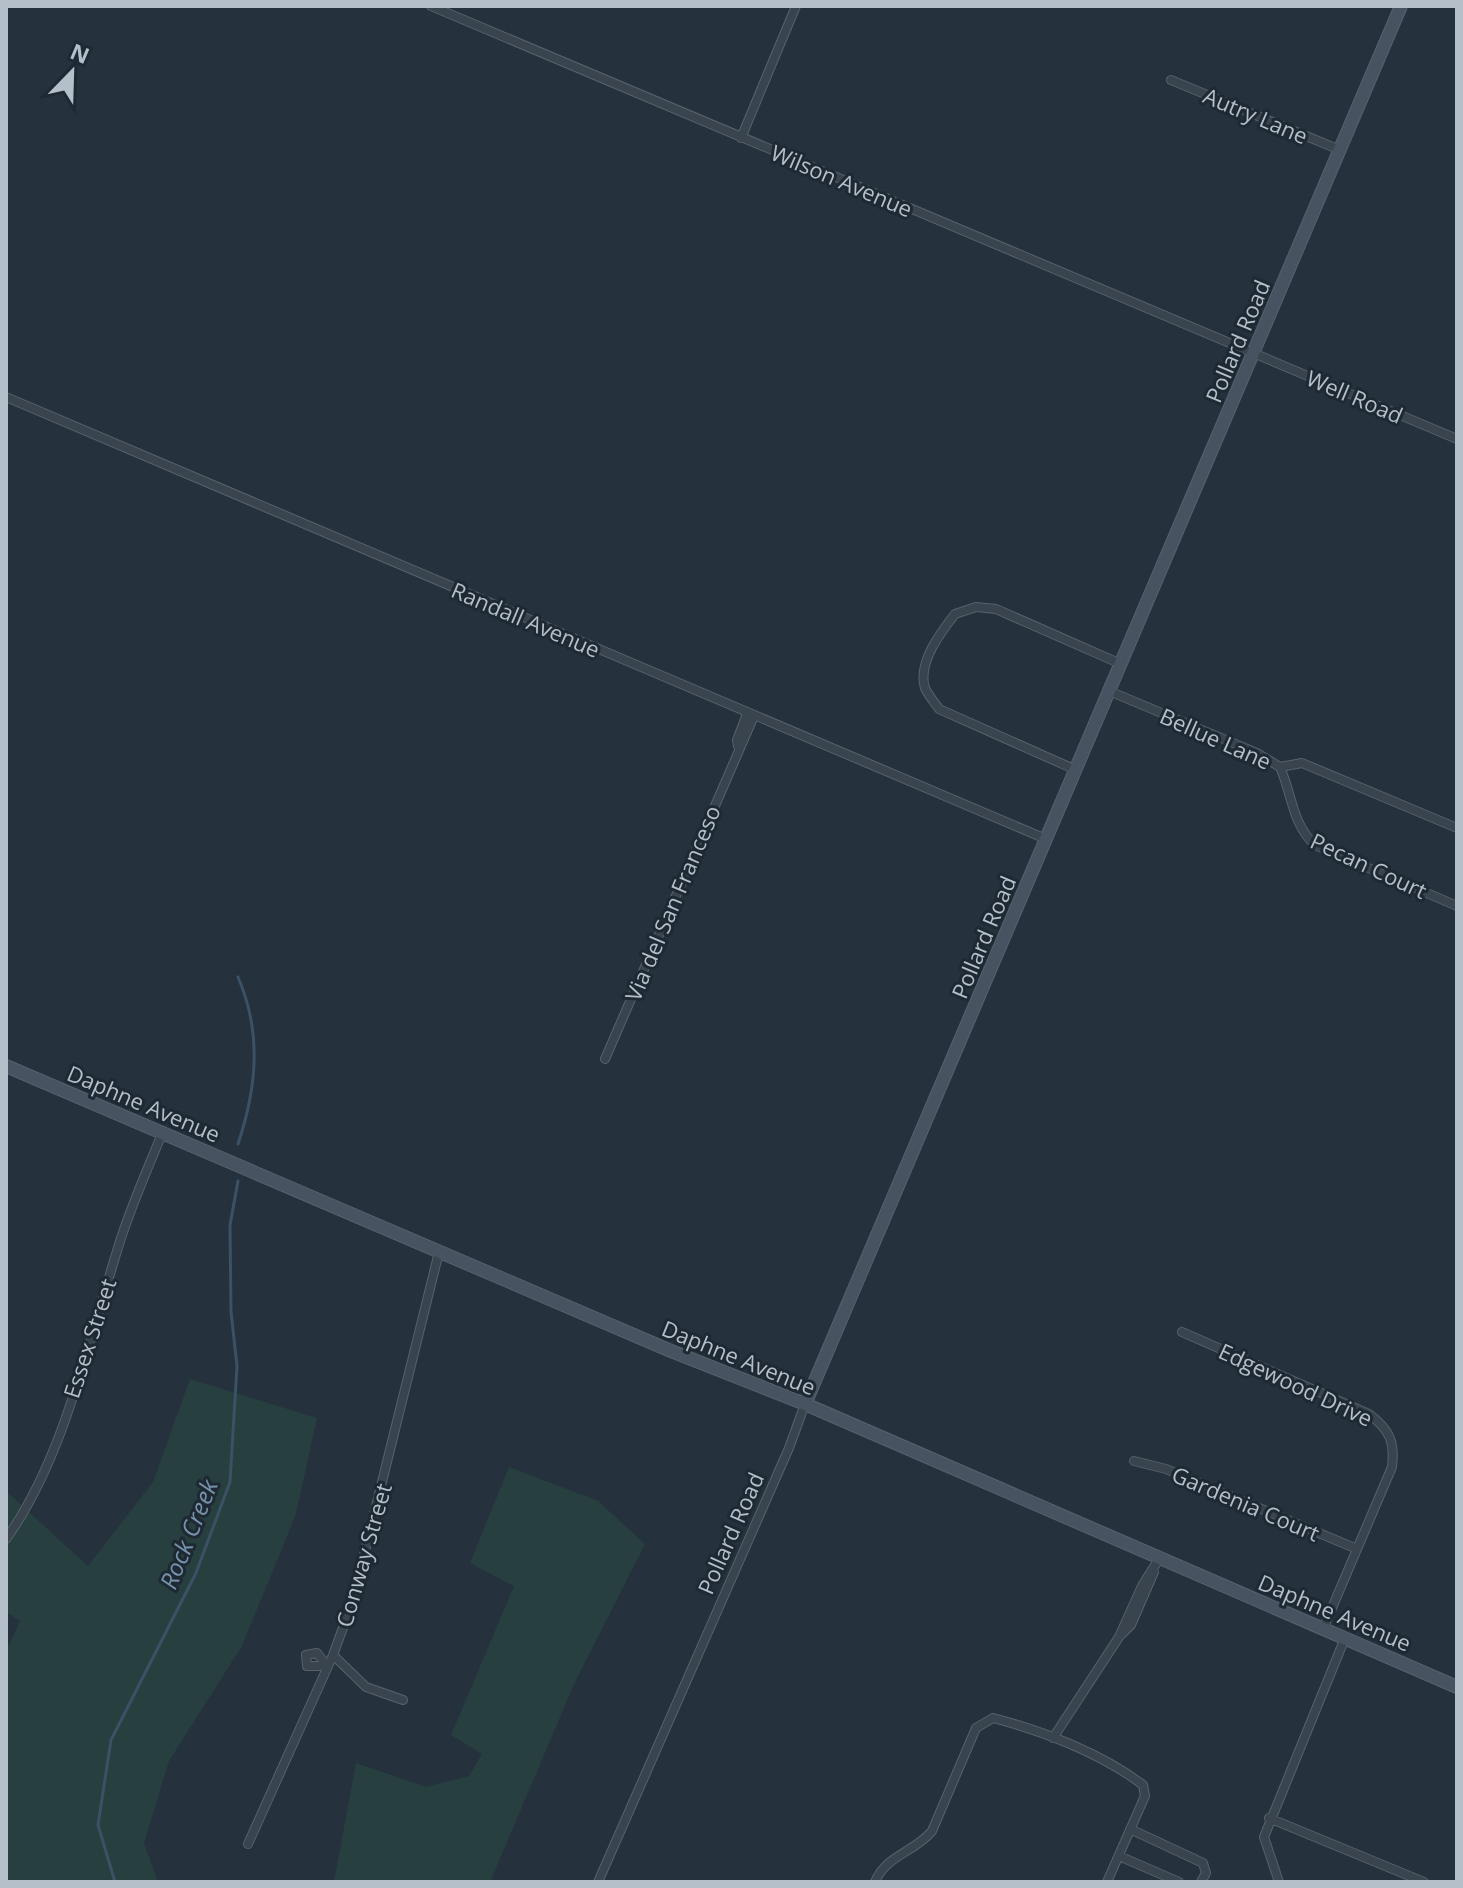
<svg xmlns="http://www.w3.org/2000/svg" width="1463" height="1888" viewBox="0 0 1463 1888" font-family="'Open Sans',sans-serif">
  <rect width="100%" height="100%" fill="#25323e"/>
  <path fill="#273f3f" d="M190,1379L317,1418L296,1514L242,1646L169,1761L144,1843L158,1882H6V1651L20,1621L6,1612V1491L88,1566L153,1482Z
    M509,1467L598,1501L645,1544L575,1682L490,1882H334L356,1763L426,1787L469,1776L482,1754L451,1735L514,1586L470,1563Z"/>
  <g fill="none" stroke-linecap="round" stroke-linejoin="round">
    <path stroke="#3b5266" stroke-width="3" d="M238,1144C257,1087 262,1033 238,977
      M115,1882L98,1825L111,1740L196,1573L230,1482L237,1366L231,1312L230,1225L238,1181"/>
    <defs>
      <path id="street" d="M431,6L1457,439
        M1171,80L1340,150
        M741,138L796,6
        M6,397L1046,839
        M1109,691L1257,753L1280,767L1302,763L1457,828
        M738,746L737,740L747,714
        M1280,767C1292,794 1292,824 1315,845L1457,906
        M1076,770L939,709C935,703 928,695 925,688C917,663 941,632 955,614L976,607L996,609L1121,664
        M605,1059L754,716
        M1182,1332L1369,1414C1390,1430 1395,1442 1392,1467L1323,1629
        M1134,1461L1166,1469L1357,1549
        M6,1539C63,1460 88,1344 117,1251C129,1210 147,1171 163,1131
        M1122,1634L1131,1625L1154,1572
        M317,1653L327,1666H307L306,1655Z
        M333,1655L366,1687L403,1700
        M1053,1738L1119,1637L1142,1586L1159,1559
        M1269,1818L1424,1882
        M1130,1829L1203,1863L1206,1873L1201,1882
        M248,1844L333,1655L352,1603L439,1252
        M1119,1856L1179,1882
        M598,1882L789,1448L805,1404
        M875,1882C886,1855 915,1852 932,1831L976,1728L993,1718C1043,1731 1101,1753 1143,1785L1145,1796L1107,1882
        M1279,1882L1264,1837L1345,1638"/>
      <path id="secondary" d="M6,1066L671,1351L805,1404L1457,1687
        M805,1404L1401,6"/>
    </defs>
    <use href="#street" stroke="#57626c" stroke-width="10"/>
    <use href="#secondary" stroke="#57626c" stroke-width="14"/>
    <use href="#street" stroke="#39444e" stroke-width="8"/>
    <use href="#secondary" stroke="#475361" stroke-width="12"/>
  </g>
  <g text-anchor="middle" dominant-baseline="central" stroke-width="6" stroke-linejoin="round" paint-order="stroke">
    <g font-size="22" fill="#b5bfc9" stroke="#1e2933">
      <text transform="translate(1256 115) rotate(23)">Autry Lane</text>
      <text transform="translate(842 180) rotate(23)">Wilson Avenue</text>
      <text transform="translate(1237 341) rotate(-67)">Pollard Road</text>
      <text transform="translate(1355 396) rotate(23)">Well Road</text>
      <text transform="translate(526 619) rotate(23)">Randall Avenue</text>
      <text transform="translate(1216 738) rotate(24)">Bellue Lane</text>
      <text transform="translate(1369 865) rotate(25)">Pecan Court</text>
      <text transform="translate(672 903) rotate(-67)">Via del San Franceso</text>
      <text transform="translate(983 937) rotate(-67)">Pollard Road</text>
      <text transform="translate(144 1103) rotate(23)">Daphne Avenue</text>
      <text transform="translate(89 1338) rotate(-72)">Essex Street</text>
      <text transform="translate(739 1357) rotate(22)">Daphne Avenue</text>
      <text transform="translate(1296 1384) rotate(25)">Edgewood Drive</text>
      <text transform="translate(1246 1503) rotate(23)">Gardenia Court</text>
      <text transform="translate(730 1533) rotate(-66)">Pollard Road</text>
      <text transform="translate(363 1555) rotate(-74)">Conway Street</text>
      <text transform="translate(1335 1612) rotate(23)">Daphne Avenue</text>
    </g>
    <g font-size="24" font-style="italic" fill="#7693ab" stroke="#1e2933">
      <text transform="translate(188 1534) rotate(-68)">Rock Creek</text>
    </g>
  </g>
  <rect width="1463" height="1888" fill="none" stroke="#b5bfc9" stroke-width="16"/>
  <g transform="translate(72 72) rotate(23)" stroke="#1e2933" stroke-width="6" paint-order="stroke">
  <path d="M0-6L14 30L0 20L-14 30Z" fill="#b5bfc9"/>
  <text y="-12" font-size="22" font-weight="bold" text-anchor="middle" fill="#b5bfc9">N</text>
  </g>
</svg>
